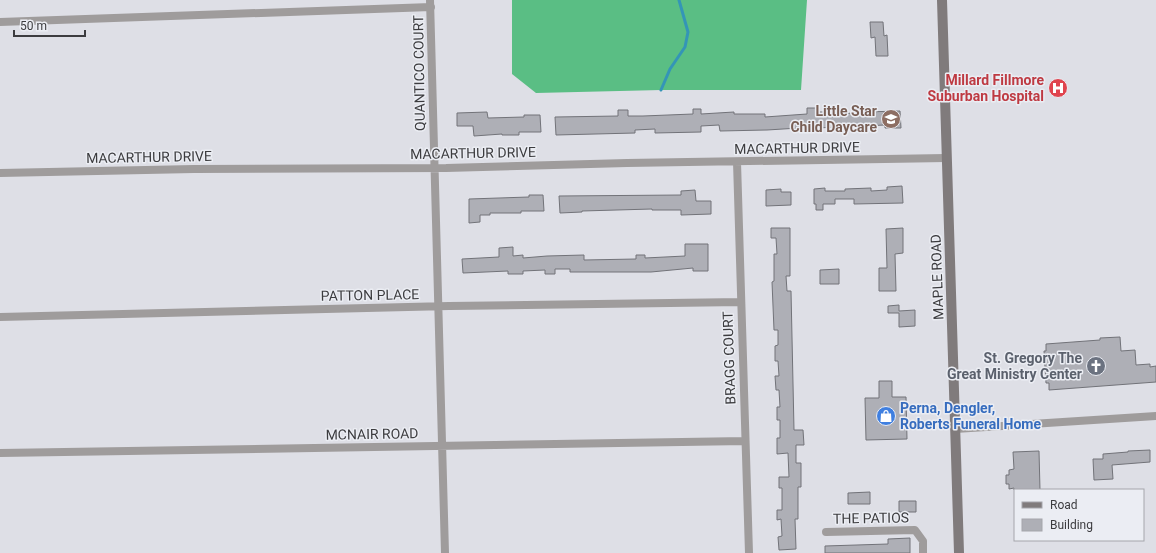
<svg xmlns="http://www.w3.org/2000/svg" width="1156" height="553" viewBox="0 0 1156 553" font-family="Roboto,sans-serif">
  <rect width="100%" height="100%" fill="#dedfe6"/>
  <path fill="#5abe84" d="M512,0H807L801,90H661L536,93L512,74Z"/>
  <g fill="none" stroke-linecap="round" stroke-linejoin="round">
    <path stroke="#3495b7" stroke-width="3" d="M661,90L670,69L685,47L688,32L679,0"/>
  </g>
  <path fill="#aeafb6" stroke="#727379" d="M870,22H883L884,36L887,35L888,56H876L875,37L871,38Z
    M856,107H864V112L900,111L901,128H885V125L816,128V125L799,126V128L767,130L720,131L719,125L701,126V132L655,133V129L635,130V133L556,135L555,117L618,116V110H628V116H643L693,114V109H701V114L734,112V114H765V117L807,114V108H818L819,112H829V114L856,113Z
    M487,112L488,118L524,117V115H540L541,132H519V135H502V134L474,136L473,126H457V113Z
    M902,186L903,203L854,204V199H835V204H823V210H816V204H814V189L825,188V191H845V189L871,188V191L887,190V187Z
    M781,189V192H791V205L766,206V190Z
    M695,190L696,201H711V214L681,215V210H652V209L582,211V212L560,213L559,196L681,195V191Z
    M529,195H543L544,211H521V213H490V215H480V222L469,223V199L529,197Z
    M771,228H790V276H786L787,291H791L794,430H803L804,445H796V463H801V487H798V519H795L796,549L779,550L778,537L782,536L781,519L777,520V510H782V488H779V477H789L788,453L777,454V438H780V420H777V407H780L779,390H776L775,376H779L778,361H775V346L778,345V330H774L772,282L774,281V254H777L776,238H771Z
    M903,228V253L895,254L896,291H879V268H887L886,229Z
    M685,244H708V271H693V268L651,272H570V269H555V274H545V270L523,271V274H508V271L463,273L462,259L499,257V248L513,247V256L523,255V258L547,256L584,255V260L636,259V255H645V258L685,256Z
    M839,269V284H820V270Z
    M899,305V311L915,310V326L899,327V313H888V306Z
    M1120,337L1121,351L1135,350L1136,365L1150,364V367L1156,366V382L1049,390V383H1046L1044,351H1046V344L1100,340V338Z
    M879,381H892V397H906L907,439L866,440L865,398H879Z
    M1150,450V462L1112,465L1113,479L1094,480L1093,459H1103V454L1128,452V451Z
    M1039,451L1040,490H1014V488L1009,489V484H1006V475H1009V470L1014,469L1013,452Z
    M870,492V504H848V493Z
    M899,501H916V512H899Z
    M910,538V553H825V546L888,544V539Z"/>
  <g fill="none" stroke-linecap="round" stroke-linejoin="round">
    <path stroke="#9f9c9c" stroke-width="8" d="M430,0L445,553
      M0,22L431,7
      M737,162L749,553
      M0,173L194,169L446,168L627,163L946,158
      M0,317L449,306L741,302
      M955,429L1156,416
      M0,453L745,441
      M826,532L915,530L923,541V553"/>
    <path stroke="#807b7c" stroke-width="10" d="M942,0L959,553"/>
  </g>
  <defs>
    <symbol id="hospital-disc" viewBox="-11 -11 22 22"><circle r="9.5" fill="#e0444e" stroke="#ebedf3"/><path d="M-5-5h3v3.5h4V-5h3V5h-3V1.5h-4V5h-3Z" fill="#fff"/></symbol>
    <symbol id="school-disc" viewBox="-11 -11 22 22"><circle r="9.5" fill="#8d6e63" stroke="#ebedf3"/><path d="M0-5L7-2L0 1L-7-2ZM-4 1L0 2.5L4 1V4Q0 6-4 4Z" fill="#fff"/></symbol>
    <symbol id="church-disc" viewBox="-11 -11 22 22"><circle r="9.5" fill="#6b7280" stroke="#ebedf3"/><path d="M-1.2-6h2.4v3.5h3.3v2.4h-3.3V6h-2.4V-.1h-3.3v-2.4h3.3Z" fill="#fff"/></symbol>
    <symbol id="shop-disc" viewBox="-11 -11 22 22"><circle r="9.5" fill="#3f7fe0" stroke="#ebedf3"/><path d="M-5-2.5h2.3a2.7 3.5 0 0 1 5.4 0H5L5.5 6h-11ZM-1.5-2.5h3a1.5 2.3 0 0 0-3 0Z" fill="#fff"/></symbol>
  </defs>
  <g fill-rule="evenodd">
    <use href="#hospital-disc" x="1047" y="77" width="22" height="22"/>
    <use href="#school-disc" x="880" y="108" width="22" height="22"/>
    <use href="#church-disc" x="1085" y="355" width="22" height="22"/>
    <use href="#shop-disc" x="875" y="405" width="22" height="22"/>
  </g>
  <g text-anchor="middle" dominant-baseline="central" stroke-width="3" stroke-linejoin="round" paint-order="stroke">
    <g font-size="14" fill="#3c3c3f" stroke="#ebedf3">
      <text transform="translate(419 73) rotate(-91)">QUANTICO COURT</text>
      <text transform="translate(797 148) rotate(-1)">MACARTHUR DRIVE</text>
      <text transform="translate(473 153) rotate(-1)">MACARTHUR DRIVE</text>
      <text transform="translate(149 157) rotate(-1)">MACARTHUR DRIVE</text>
      <text transform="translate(937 277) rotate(-92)">MAPLE ROAD</text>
      <text transform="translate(370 295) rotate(-1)">PATTON PLACE</text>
      <text transform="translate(729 358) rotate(-92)">BRAGG COURT</text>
      <text transform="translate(372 434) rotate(-1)">MCNAIR ROAD</text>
      <text transform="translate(871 518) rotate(-1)">THE PATIOS</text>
    </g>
    <g font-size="14" font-weight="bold" fill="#be3a42" stroke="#ebedf3" text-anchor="end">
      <text x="1044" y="80">Millard Fillmore<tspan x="1044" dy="16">Suburban Hospital</tspan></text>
    </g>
    <g font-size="14" font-weight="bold" fill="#785e54" stroke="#ebedf3" text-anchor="end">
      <text x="877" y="111">Little Star<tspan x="877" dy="16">Child Daycare</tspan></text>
    </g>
    <g font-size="14" font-weight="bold" fill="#5b616d" stroke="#ebedf3" text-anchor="end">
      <text x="1082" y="358">St. Gregory The<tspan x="1082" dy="16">Great Ministry Center</tspan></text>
    </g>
    <g font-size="14" font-weight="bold" fill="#366cbe" stroke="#ebedf3" text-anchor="start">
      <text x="900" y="408">Perna, Dengler,<tspan x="900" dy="16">Roberts Funeral Home</tspan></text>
    </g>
  </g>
  <rect x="1014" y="489" width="130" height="52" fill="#ebedf3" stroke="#a5a6ab"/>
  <rect x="1022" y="502" width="20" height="6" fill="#807b7c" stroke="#a5a6ab"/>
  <text x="1050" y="509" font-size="12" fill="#3c3c3f">Road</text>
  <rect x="1022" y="519" width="20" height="12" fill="#aeafb6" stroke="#a5a6ab"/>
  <text x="1050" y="529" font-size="12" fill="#3c3c3f">Building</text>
  <path d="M14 30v6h71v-6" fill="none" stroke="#3c3c3f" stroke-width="2"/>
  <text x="20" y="30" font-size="12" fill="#3c3c3f" stroke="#ebedf3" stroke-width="3" paint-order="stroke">50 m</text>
</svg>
